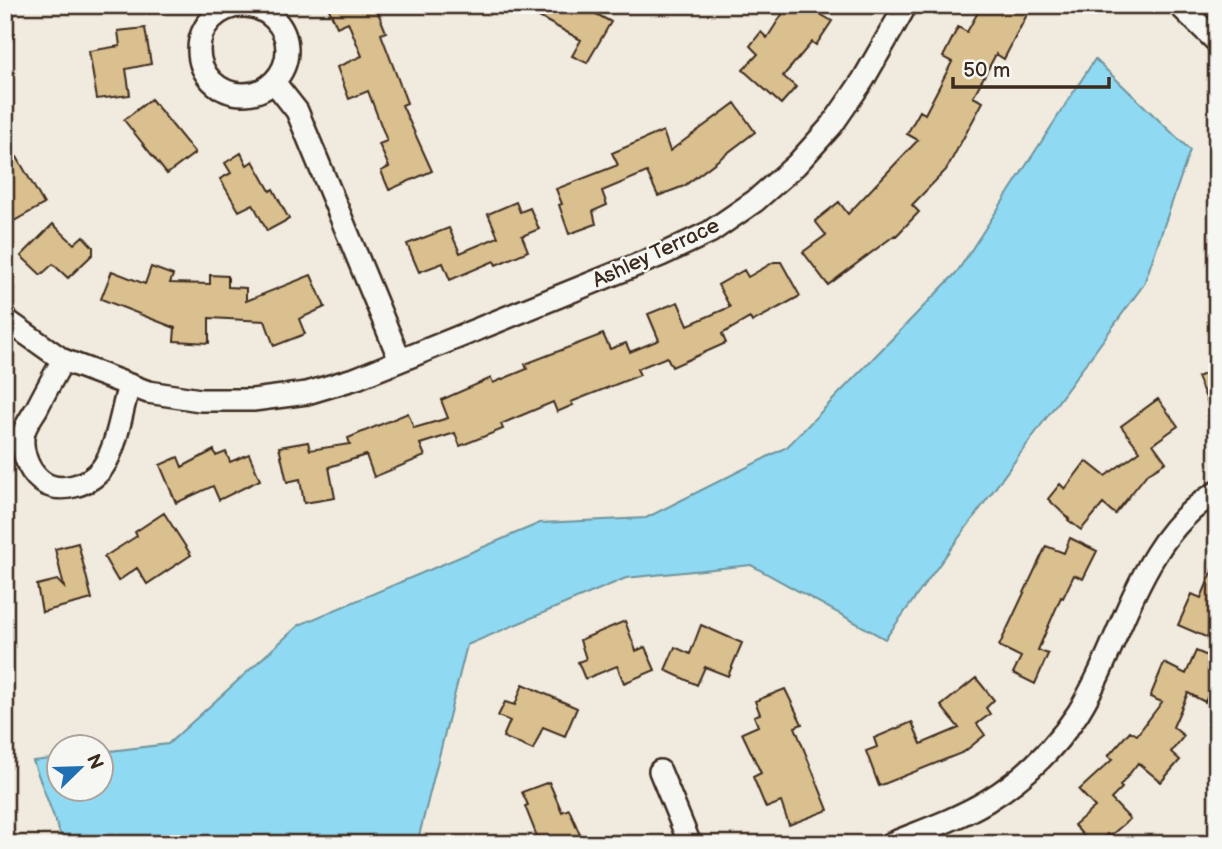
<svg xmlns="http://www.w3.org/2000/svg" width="1222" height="849" viewBox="0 0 1222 849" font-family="'Balsamiq Sans',sans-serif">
  <rect width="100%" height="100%" fill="#f0ebde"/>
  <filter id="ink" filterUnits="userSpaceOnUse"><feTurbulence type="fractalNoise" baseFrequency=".0143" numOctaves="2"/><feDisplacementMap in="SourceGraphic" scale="14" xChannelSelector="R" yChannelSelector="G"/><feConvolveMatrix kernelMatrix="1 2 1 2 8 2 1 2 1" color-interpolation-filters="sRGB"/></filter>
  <g filter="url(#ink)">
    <path fill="#90d9f2" stroke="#6e939d" stroke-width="2" d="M1095,59L1190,150L1144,284L885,639L751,565L626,578L467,645L417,844H64L33,761L59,758L60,790H102V752L168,744L299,625L540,523L646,518L787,447L957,272Z"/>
    <path fill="#dabf8f" stroke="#3b2a1e" stroke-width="2" d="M327,5H388L377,10L386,32L381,34L407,103L402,105L432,171L389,190L381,171L389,167L379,144L387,141L368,91L349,99L337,67L362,56L348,22L337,27Z
      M545,5H580L611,22L587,63L572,56L581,40L539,17Z
      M788,5H818L815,11L832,21L816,45L812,42L783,76L796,87L781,104L743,70L758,54L750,46L761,32L767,38Z
      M982,5H1032L1004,59L996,54L973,97L983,102L946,170L912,205L919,212L896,236L895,235L828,285L803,252L826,235L815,221L839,202L848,214L918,140L907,134L920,111L925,114L952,62L943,57L958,27L967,32Z
      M145,28L151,64L126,69L130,95L97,99L89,51L120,46L118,31Z
      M151,99L195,153L167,174L124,120Z
      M735,103L755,132L684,186L658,196L647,172L602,191L607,205L593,211L596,224L569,234L559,205L562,204L556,189L618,165L612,153L663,131L670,151Z
      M241,153L247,165L253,161L270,191L273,189L289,219L267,231L253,204L239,211L220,179L231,173L225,163Z
      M17,157L44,204L5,226V164Z
      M516,202L520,212L530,208L539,229L522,236L528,251L496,265L494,261L450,280L443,263L419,272L407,244L449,228L460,253L498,237L488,214Z
      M53,224L74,244L83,236L93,247V254L68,278L53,264L41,275L21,256Z
      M774,262H781L800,296L752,322L750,318L722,334L726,343L672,367L667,357L637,369L640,375L571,402L573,405L557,412L553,402L501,424L503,429L460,446L455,433L420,444L425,456L374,477L366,455L329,467L335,498L304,503L300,479L287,482L279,447L308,442L310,450L350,444L348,438L408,413L414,428L448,418L441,400L491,378L493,383L527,369L525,364L603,334L610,349L626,343L630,352L659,340L648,314L678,302L688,325L730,307L718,285L744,270L748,277Z
      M151,267L173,275L170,283L210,284V275L228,276V287L246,288V301L311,275L325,307L299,319L305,334L274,346L265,321L210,318H209V343L174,341L175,328L101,299L112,271L145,284Z
      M1217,368V424L1197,377Z
      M1158,399L1178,426L1153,444L1166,462L1147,474L1115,514L1103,504L1081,530L1068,520L1069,519L1048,499L1060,484L1065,489L1086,461L1105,476L1140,451L1121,426Z
      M214,450L216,456L226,452L230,462L249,454L260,480L219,500L213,486L176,503L160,465L178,457L182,467Z
      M164,513L191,555L147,584L137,568L118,581L104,557L137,536L135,532Z
      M1070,538L1097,551L1083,579L1074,575L1063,598L1061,597L1038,650L1048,654L1035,684L1013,673L1021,657L999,646L1046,546L1064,553Z
      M78,543L92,599L42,612L37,585L57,580L64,587L55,549Z
      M1217,560V618L1208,638L1178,625L1192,594L1201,598Z
      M625,621L636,651L645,647L655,670L624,683L617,666L585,679L578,662L586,659L580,640Z
      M701,625L742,643L728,676L705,667L697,685L665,670L675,647L690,654Z
      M1196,651L1217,660V676L1205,702L1188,693L1173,727L1184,736L1171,752L1180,760L1161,782L1138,763L1120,786L1122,788L1111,799L1130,819L1110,836L1107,834L1098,844H1091L1074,825L1095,807L1079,790L1113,759L1108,756L1130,731L1137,735L1162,702L1150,697L1164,663L1186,674Z
      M976,678L994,700L986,708L990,714L977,724L985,735L964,752L879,786L866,751L877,747L874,738L912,722L921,744L959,728L941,706Z
      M523,684L577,708L565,736L543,727L533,750L503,737L510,721L498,716L505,702L515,705Z
      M785,689L802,724L795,727L828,810L789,825L781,802L766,808L753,777L761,773L742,733L758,726L754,716L760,714L755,701Z
      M549,782L562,812L569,809L584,844H540L525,806L528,805L522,792Z"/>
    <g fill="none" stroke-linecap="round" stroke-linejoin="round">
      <defs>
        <path id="minor" d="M1179,5L1217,42
          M199 50a44 44 0 1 1 88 0a44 44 0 1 1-88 0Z
          M274,82L297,111L400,360
          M5,319L63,360L148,392L200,400H253L307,393L357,378L661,255L710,232L755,201L796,165L832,125L863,80L906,5
          M63,360C54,376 45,392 37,408C33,415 26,424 24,432C20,448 27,470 41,481C59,495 91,485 103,467C117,447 122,409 129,385
          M660,771L690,844
          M890,844C922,831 957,819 987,801C1023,779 1055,748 1078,713C1123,641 1139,537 1217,492"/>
      </defs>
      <use href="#minor" stroke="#3b2a1e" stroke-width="26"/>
      <use href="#minor" stroke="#f6f6f2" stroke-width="21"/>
    </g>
  </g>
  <g text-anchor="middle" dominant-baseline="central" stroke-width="5" stroke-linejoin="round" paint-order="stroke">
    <g font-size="21" fill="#3b2a1e" stroke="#f6f6f2">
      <text transform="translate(656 253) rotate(-25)">Ashley Terrace</text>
    </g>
  </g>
  <rect width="1222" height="849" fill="none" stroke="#f6f6f2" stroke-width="28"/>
  <rect x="14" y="14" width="1194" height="821" fill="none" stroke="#3b2a1e" stroke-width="2.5" filter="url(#ink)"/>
  <g transform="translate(80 768) rotate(67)"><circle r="33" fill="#f6f6f2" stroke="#aba49d" stroke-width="2"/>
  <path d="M0-5L12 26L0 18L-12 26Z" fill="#1f6fb2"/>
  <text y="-10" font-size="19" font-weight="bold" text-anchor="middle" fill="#3b2a1e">N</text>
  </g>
  <path d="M953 77v10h156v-10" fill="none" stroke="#3b2a1e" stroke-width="3.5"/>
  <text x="963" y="77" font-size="21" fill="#3b2a1e" stroke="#f6f6f2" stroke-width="5" paint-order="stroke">50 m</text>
</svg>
